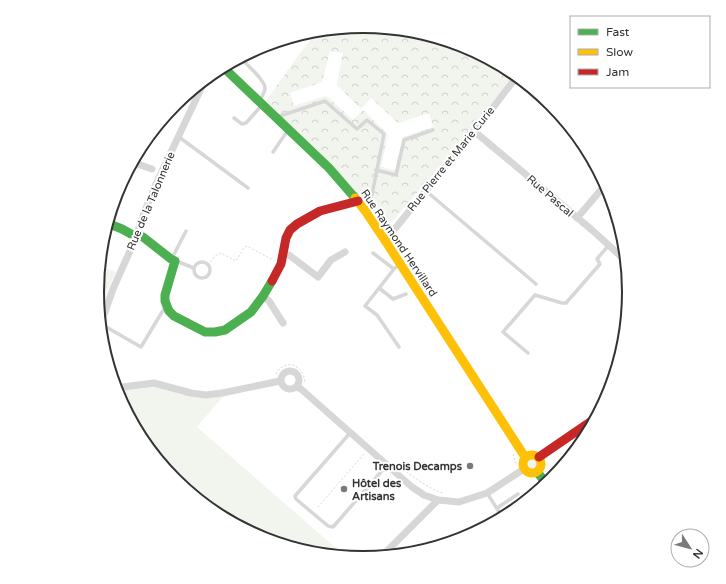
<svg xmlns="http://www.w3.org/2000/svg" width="726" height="584" viewBox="0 0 726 584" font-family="'Varela Round',sans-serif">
  <defs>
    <pattern id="forest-crowns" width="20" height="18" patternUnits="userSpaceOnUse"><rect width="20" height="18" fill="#f1f5ed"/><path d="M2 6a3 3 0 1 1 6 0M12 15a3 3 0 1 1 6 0" fill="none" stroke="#cfd2cc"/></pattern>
  </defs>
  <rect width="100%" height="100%" fill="#fff"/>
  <path fill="#f1f5ed" d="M100,266L116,272L99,309L97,292Z
    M155,384L195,397L226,393L197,427L345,556L311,553L261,538L215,513L175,480L142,440L117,392Z
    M528 464a5 5 0 1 1 10 0a5 5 0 1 1-10 0Z"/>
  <path fill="url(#forest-crowns)" fill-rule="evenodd" d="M363,26L415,31L465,46L514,73L485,114L384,231L372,209L266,101L300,53L319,30ZM330,51L343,53L337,84L338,86L361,109L371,98L397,122L399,123L429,113L433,127L403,137L395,170L381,167L388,135L387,133L363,110L353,120L328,97L325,96L294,106L290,93L322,82Z"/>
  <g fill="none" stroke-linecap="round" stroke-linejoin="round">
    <path stroke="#d6d6d6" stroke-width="1" stroke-dasharray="2 2" stroke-linecap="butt" d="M208,265L215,256L221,253L236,261L244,248L247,246L273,260
      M98,284L107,287
      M98,285V281
      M276,374C286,357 304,365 305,383
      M513,454L516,465V466
      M400,467C414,477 427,488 443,493
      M318,507L364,454"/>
    <path stroke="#d7d7d7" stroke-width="3.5" d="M240,57C246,64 265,80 265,88C265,92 262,96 260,100
      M277,117L325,101L357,129L367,120L384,134L370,205L366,211
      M234,118L242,124L246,123L262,105
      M179,137L248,188
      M273,152L288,130
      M376,170L396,175L404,140L433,130
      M426,191L536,284
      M373,253L394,269
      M172,258L186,231
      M176,261L194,268
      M194 270a8 8 0 1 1 16 0a8 8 0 1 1-16 0Z
      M379,288L393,299L406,294
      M101,324L141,347L165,307
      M399,347L377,315L365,306L394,269L399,265
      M528,353L503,332L535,295L562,303H566L600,264L597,259L608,246
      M350,433L295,496L296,499L328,526L333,527L387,465
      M487,493L503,518
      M497,508L518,494"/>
    <path stroke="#d7d7d7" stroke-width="7" d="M179,101H182
      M474,131L592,230L626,261
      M132,162L152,169
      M577,218L606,184
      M385,241L492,109L517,76
      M283,254L289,255L318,277L331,260L345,252
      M263,296L269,301L283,323
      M100,326L113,289L137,235L142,218L156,184L206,78
      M281 380a9 9 0 1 1 18 0a9 9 0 1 1-18 0Z
      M297,387L301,389L412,487L424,495L438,500L459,502L487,493L524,469
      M115,388L154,383L191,393L206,395L222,393L280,381
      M382,556L438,500"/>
    <path stroke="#4caf50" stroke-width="9" d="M223,67L329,168L355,198
      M107,223L122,229L131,234L143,237L171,259L175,261L165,295V301L169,311L174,316L205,332H215L225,330L251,312L263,296L272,281
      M537,472L547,484"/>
    <path stroke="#ffc107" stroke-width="9" d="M355,198L366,212L388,245L525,457
      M523 464a9 9 0 1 1 18 0a9 9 0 1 1-18 0Z"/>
    <path stroke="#c62828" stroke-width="9" d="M272,281L281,264L286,238L290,230L297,224L320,211L358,201
      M539,457L596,418"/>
  </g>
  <g fill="#7a7a7a" stroke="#fff" stroke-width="1.5">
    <circle cx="470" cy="466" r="4"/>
    <circle cx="344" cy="489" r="4"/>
  </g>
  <g text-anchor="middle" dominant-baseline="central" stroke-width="4" stroke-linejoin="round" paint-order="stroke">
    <g font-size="11" fill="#333" stroke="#fff">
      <text transform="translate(451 159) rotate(-51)">Rue Pierre et Marie Curie</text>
      <text transform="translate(550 196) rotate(41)">Rue Pascal</text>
      <text transform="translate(151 201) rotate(-67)">Rue de la Talonnerie</text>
      <text transform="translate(399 243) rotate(56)">Rue Raymond Hervillard</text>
    </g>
    <g font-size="11" font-weight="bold" fill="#333" stroke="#fff" text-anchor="end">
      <text x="462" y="466">Trenois Decamps</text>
      <text x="352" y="483" text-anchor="start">Hôtel des<tspan x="352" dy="13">Artisans</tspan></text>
    </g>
  </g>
  <path d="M0 0H726V584H0ZM104 292a259 259 0 1 1 518 0a259 259 0 1 1-518 0Z" fill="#fff" fill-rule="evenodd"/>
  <path fill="none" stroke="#333" stroke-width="2" d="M104 292a259 259 0 1 1 518 0a259 259 0 1 1-518 0Z"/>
  <rect x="570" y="16" width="140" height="72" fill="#ffffff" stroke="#adadad"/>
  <rect x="578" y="29" width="20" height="6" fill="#4caf50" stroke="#adadad"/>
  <text x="606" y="36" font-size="12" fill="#333333">Fast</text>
  <rect x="578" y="49" width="20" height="6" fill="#ffc107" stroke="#adadad"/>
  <text x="606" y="56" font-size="12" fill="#333333">Slow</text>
  <rect x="578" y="69" width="20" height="6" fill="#c62828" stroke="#adadad"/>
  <text x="606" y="76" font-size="12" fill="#333333">Jam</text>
  <g transform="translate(690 548) rotate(126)"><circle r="19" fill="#ffffff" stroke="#adadad"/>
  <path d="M0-3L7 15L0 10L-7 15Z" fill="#7a7a7a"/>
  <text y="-6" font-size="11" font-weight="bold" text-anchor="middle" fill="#333333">N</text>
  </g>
</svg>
